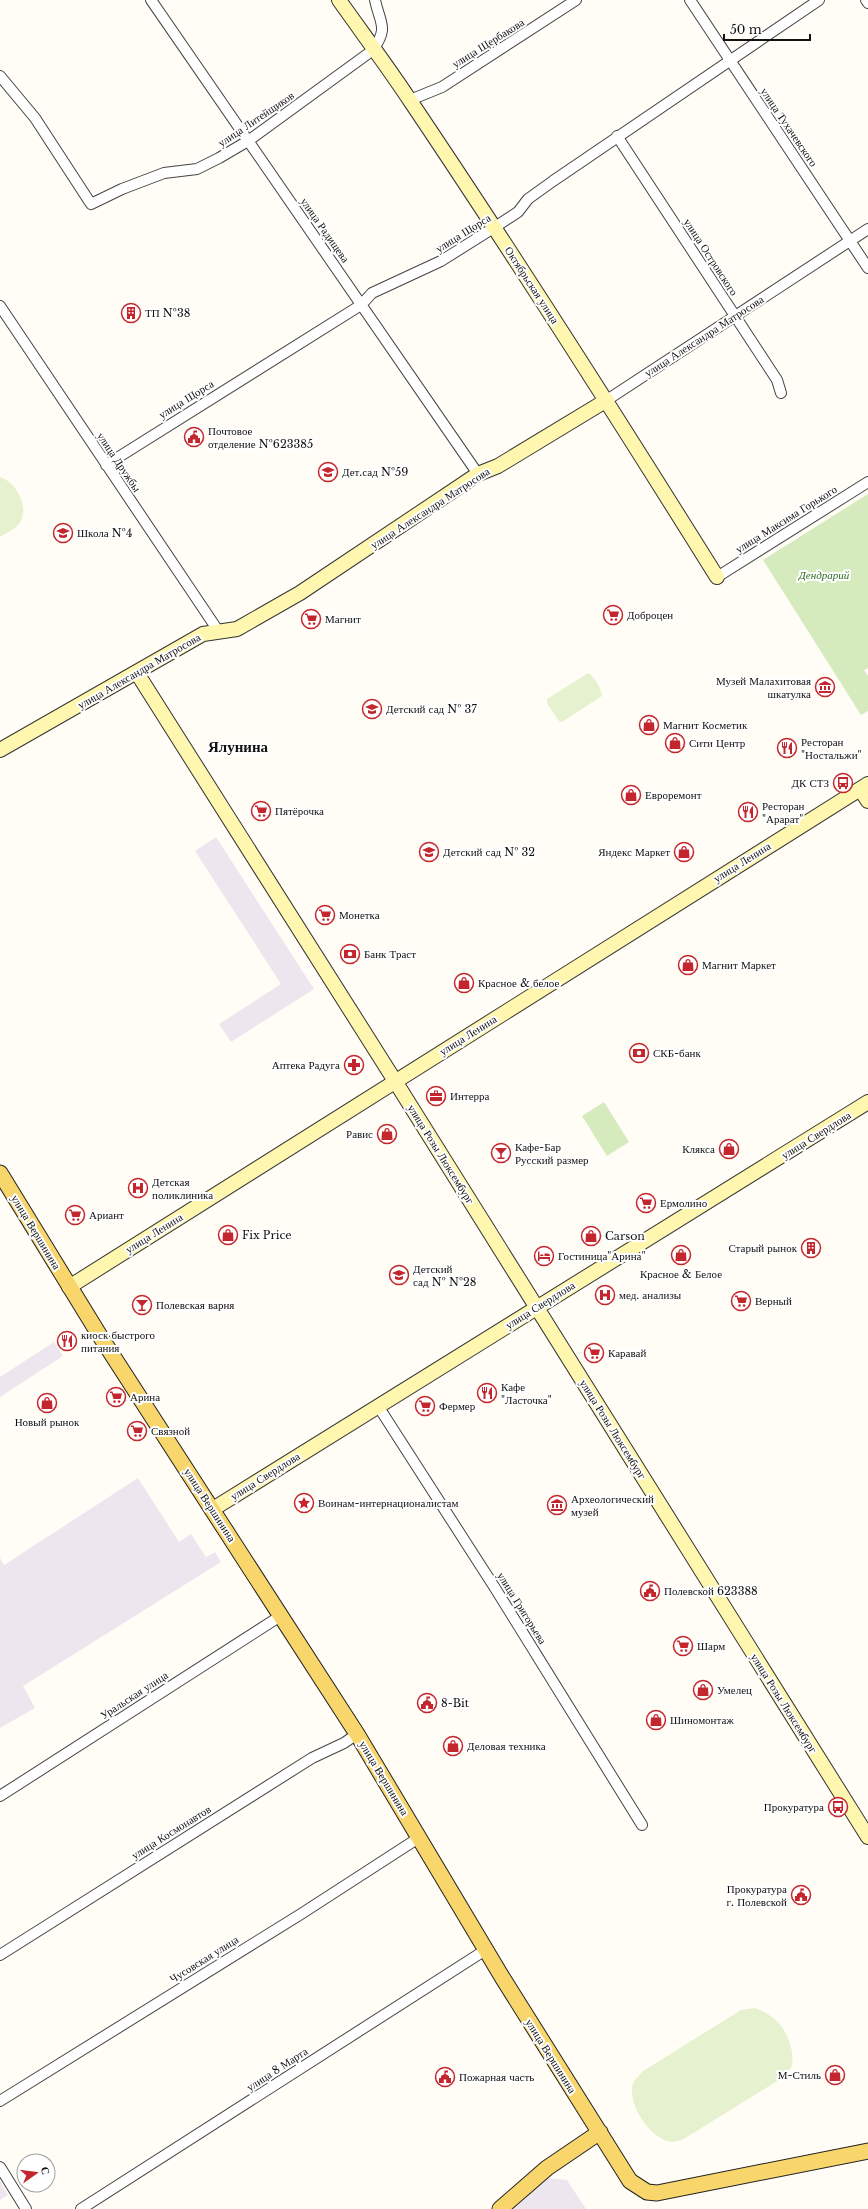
<svg xmlns="http://www.w3.org/2000/svg" width="868" height="2209" viewBox="0 0 868 2209" font-family="'Libre Baskerville',serif">
  <rect width="100%" height="100%" fill="#fffdf5"/>
  <path fill="#eee6ef" d="M216,837L314,989L231,1042L219,1024L281,984L195,851Z
    M54,1342L63,1356L0,1397V1377Z
    M138,1478L179,1542L191,1534L206,1557L215,1552L221,1562L23,1686L35,1708L0,1728V1558L4,1565Z
    M547,2178L567,2180L586,2209H514Z
    M0,2181L8,2195L0,2200Z"/>
  <path fill="#d5ebbd" d="M868,494V668L864,670L868,676V711L861,715L763,560Z
    M604,1102L629,1142L607,1156L582,1116Z"/>
  <path fill="#e6f2cf" d="M0,477C16,482 30,507 20,522C16,529 6,533 0,537Z
    M588,673C594,676 602,689 602,696L562,722L559,721L547,703V699Z
    M755,2008C775,2016 786,2027 791,2048C793,2053 793,2062 791,2067C790,2070 786,2074 784,2077L682,2140C677,2141 671,2143 667,2141C648,2135 627,2104 633,2083C635,2079 640,2075 643,2071L741,2010Z"/>
  <g fill="none" stroke-linecap="round" stroke-linejoin="round">
    <defs>
      <path id="street" d="M151,0L478,474
        M690,0L868,268
        M866,0L868,3
        M0,76L35,118L91,204L122,189L164,173L197,169L219,158L248,141L373,50C389,27 380,24 375,0
        M410,100L442,87L576,0
        M617,136L777,380L781,393
        M0,306L219,632
        M607,400L868,229
        M106,465L361,305L372,293L441,261L495,227L518,212L528,199L553,181L819,0
        M717,577L868,482
        M378,1406L495,1588L642,1825
        M0,1796L282,1615
        M0,1955L312,1758L344,1743L357,1734
        M0,2101L301,1914L420,1837
        M0,2167L26,2209
        M81,2209L487,1949"/>
      <path id="secondary" d="M339,0C363,34 388,67 411,102C516,258 617,417 717,577
        M137,673L395,1081L868,1837
        M0,750L203,634L237,629L300,593L478,474L498,466L607,400
        M860,789L868,801
        M69,1287L868,784
        M213,1509L868,1102"/>
      <path id="primary" d="M0,1173L100,1336L357,1734L502,1977L630,2181L647,2192L657,2193L868,2151
        M500,2209L547,2168L600,2132"/>
    </defs>
    <use href="#street" stroke="#444" stroke-width="12"/>
    <use href="#secondary" stroke="#333" stroke-width="16"/>
    <use href="#primary" stroke="#222" stroke-width="17"/>
    <use href="#street" stroke="#fff" stroke-width="10"/>
    <use href="#secondary" stroke="#fff6b0" stroke-width="14"/>
    <use href="#primary" stroke="#f9d66b" stroke-width="15"/>
  </g>
  <defs>
    <symbol id="building-ring" viewBox="-11 -11 22 22"><circle r="9.5" fill="#fff" stroke="#c4262e" stroke-width="1.5"/><path d="M-4-6H4V6H1V3H-1V6H-4ZM-2.5-4.3h1.7v1.8h-1.7ZM.8-4.3h1.7v1.8H.8ZM-2.5-1h1.7V.8h-1.7ZM.8-1h1.7V.8H.8Z" fill="#c4262e"/></symbol>
    <symbol id="civic-ring" viewBox="-11 -11 22 22"><circle r="9.5" fill="#fff" stroke="#c4262e" stroke-width="1.5"/><path d="M-.6-6.5H3V-4.5H.6V-3L4-1V1h2V6H-6V1h2V-1L-.6-3ZM-1.2 2.5V6h2.4V2.5Z" fill="#c4262e"/></symbol>
    <symbol id="school-ring" viewBox="-11 -11 22 22"><circle r="9.5" fill="#fff" stroke="#c4262e" stroke-width="1.5"/><path d="M0-5L7-2L0 1L-7-2ZM-4 1L0 2.5L4 1V4Q0 6-4 4Z" fill="#c4262e"/></symbol>
    <symbol id="supermarket-ring" viewBox="-11 -11 22 22"><circle r="9.5" fill="#fff" stroke="#c4262e" stroke-width="1.5"/><path d="M-6-5.5h2.5l.6 2H6L4.5 2H-2.5L-4.4-4H-6ZM-1.5 3.2a1.3 1.3 0 1 0 .1 0ZM3 3.2a1.3 1.3 0 1 0 .1 0Z" fill="#c4262e"/></symbol>
    <symbol id="museum-ring" viewBox="-11 -11 22 22"><circle r="9.5" fill="#fff" stroke="#c4262e" stroke-width="1.5"/><path d="M0-6L6-3V-2H-6V-3ZM-5-1h2V3h-2ZM-1-1h2V3h-2ZM3-1h2V3H3ZM-6 4H6V6H-6Z" fill="#c4262e"/></symbol>
    <symbol id="shop-ring" viewBox="-11 -11 22 22"><circle r="9.5" fill="#fff" stroke="#c4262e" stroke-width="1.5"/><path d="M-5-2.5h2.3a2.7 3.5 0 0 1 5.4 0H5L5.5 6h-11ZM-1.5-2.5h3a1.5 2.3 0 0 0-3 0Z" fill="#c4262e"/></symbol>
    <symbol id="restaurant-ring" viewBox="-11 -11 22 22"><circle r="9.5" fill="#fff" stroke="#c4262e" stroke-width="1.5"/><path d="M-5-6h1v4h1v-4h1v4h1v-4h1v5L-1.5 .5V6h-2V.5L-5-1ZM5-6V6H3V1.5H1.5Q1.5-4 5-6Z" fill="#c4262e"/></symbol>
    <symbol id="bus-ring" viewBox="-11 -11 22 22"><circle r="9.5" fill="#fff" stroke="#c4262e" stroke-width="1.5"/><path d="M-5-6H5V4H4V6H2V4H-2V6H-4V4H-5ZM-3.5-4V0h7V-4ZM-3.5 1.2v1.5H-2V1.2ZM2 1.2v1.5H3.5V1.2Z" fill="#c4262e"/></symbol>
    <symbol id="bank-ring" viewBox="-11 -11 22 22"><circle r="9.5" fill="#fff" stroke="#c4262e" stroke-width="1.5"/><path d="M-6-4H6V4H-6ZM0-2.3a2.3 2.3 0 1 0 0 4.6a2.3 2.3 0 1 0 0-4.6Z" fill="#c4262e"/></symbol>
    <symbol id="pharmacy-ring" viewBox="-11 -11 22 22"><circle r="9.5" fill="#fff" stroke="#c4262e" stroke-width="1.5"/><path d="M-2-6h4v4h4v4h-4v4h-4v-4h-4v-4h4Z" fill="#c4262e"/></symbol>
    <symbol id="office-ring" viewBox="-11 -11 22 22"><circle r="9.5" fill="#fff" stroke="#c4262e" stroke-width="1.5"/><path d="M-6-3h4V-5.5h4V-3h4V5H-6ZM-1-4.5V-3h2v-1.5ZM-6 0V1H6V0Z" fill="#c4262e"/></symbol>
    <symbol id="bar-ring" viewBox="-11 -11 22 22"><circle r="9.5" fill="#fff" stroke="#c4262e" stroke-width="1.5"/><path d="M-6-5H6L.8 .8V4.5H3.5V6h-7V4.5H-.8V.8Z" fill="#c4262e"/></symbol>
    <symbol id="hospital-ring" viewBox="-11 -11 22 22"><circle r="9.5" fill="#fff" stroke="#c4262e" stroke-width="1.5"/><path d="M-5-5h3v3.5h4V-5h3V5h-3V1.5h-4V5h-3Z" fill="#c4262e"/></symbol>
    <symbol id="hotel-ring" viewBox="-11 -11 22 22"><circle r="9.5" fill="#fff" stroke="#c4262e" stroke-width="1.5"/><path d="M-6-4.5h1.5V1H6V5H4.5V3h-9V5H-6ZM-4 0a1.8 1.8 0 1 1 3.6 0ZM.5 0V-2.5h3Q6-2.5 6 0Z" fill="#c4262e"/></symbol>
    <symbol id="sight-ring" viewBox="-11 -11 22 22"><circle r="9.5" fill="#fff" stroke="#c4262e" stroke-width="1.5"/><path d="M0-6L1.8-2.2L6-1.7L2.9 1.2L3.7 5.4L0 3.3L-3.7 5.4L-2.9 1.2L-6-1.7L-1.8-2.2Z" fill="#c4262e"/></symbol>
  </defs>
  <g fill-rule="evenodd">
    <use href="#building-ring" x="120" y="302" width="22" height="22"/>
    <use href="#civic-ring" x="183" y="426" width="22" height="22"/>
    <use href="#school-ring" x="317" y="461" width="22" height="22"/>
    <use href="#school-ring" x="52" y="522" width="22" height="22"/>
    <use href="#supermarket-ring" x="602" y="604" width="22" height="22"/>
    <use href="#supermarket-ring" x="300" y="608" width="22" height="22"/>
    <use href="#museum-ring" x="814" y="676" width="22" height="22"/>
    <use href="#school-ring" x="361" y="698" width="22" height="22"/>
    <use href="#shop-ring" x="638" y="714" width="22" height="22"/>
    <use href="#shop-ring" x="664" y="732" width="22" height="22"/>
    <use href="#restaurant-ring" x="776" y="737" width="22" height="22"/>
    <use href="#bus-ring" x="832" y="772" width="22" height="22"/>
    <use href="#shop-ring" x="620" y="784" width="22" height="22"/>
    <use href="#supermarket-ring" x="250" y="800" width="22" height="22"/>
    <use href="#restaurant-ring" x="737" y="801" width="22" height="22"/>
    <use href="#school-ring" x="418" y="841" width="22" height="22"/>
    <use href="#shop-ring" x="673" y="841" width="22" height="22"/>
    <use href="#supermarket-ring" x="314" y="904" width="22" height="22"/>
    <use href="#bank-ring" x="339" y="943" width="22" height="22"/>
    <use href="#shop-ring" x="677" y="954" width="22" height="22"/>
    <use href="#shop-ring" x="453" y="972" width="22" height="22"/>
    <use href="#bank-ring" x="628" y="1042" width="22" height="22"/>
    <use href="#pharmacy-ring" x="343" y="1054" width="22" height="22"/>
    <use href="#office-ring" x="425" y="1085" width="22" height="22"/>
    <use href="#shop-ring" x="376" y="1123" width="22" height="22"/>
    <use href="#shop-ring" x="718" y="1138" width="22" height="22"/>
    <use href="#bar-ring" x="490" y="1142" width="22" height="22"/>
    <use href="#hospital-ring" x="127" y="1177" width="22" height="22"/>
    <use href="#supermarket-ring" x="635" y="1192" width="22" height="22"/>
    <use href="#supermarket-ring" x="64" y="1204" width="22" height="22"/>
    <use href="#shop-ring" x="217" y="1224" width="22" height="22"/>
    <use href="#shop-ring" x="580" y="1225" width="22" height="22"/>
    <use href="#building-ring" x="800" y="1237" width="22" height="22"/>
    <use href="#shop-ring" x="670" y="1244" width="22" height="22"/>
    <use href="#hotel-ring" x="533" y="1245" width="22" height="22"/>
    <use href="#school-ring" x="388" y="1264" width="22" height="22"/>
    <use href="#hospital-ring" x="594" y="1284" width="22" height="22"/>
    <use href="#supermarket-ring" x="730" y="1290" width="22" height="22"/>
    <use href="#bar-ring" x="131" y="1294" width="22" height="22"/>
    <use href="#restaurant-ring" x="56" y="1330" width="22" height="22"/>
    <use href="#supermarket-ring" x="583" y="1342" width="22" height="22"/>
    <use href="#restaurant-ring" x="476" y="1382" width="22" height="22"/>
    <use href="#supermarket-ring" x="105" y="1386" width="22" height="22"/>
    <use href="#shop-ring" x="36" y="1392" width="22" height="22"/>
    <use href="#supermarket-ring" x="414" y="1395" width="22" height="22"/>
    <use href="#supermarket-ring" x="126" y="1420" width="22" height="22"/>
    <use href="#sight-ring" x="293" y="1492" width="22" height="22"/>
    <use href="#museum-ring" x="546" y="1494" width="22" height="22"/>
    <use href="#civic-ring" x="639" y="1580" width="22" height="22"/>
    <use href="#supermarket-ring" x="672" y="1635" width="22" height="22"/>
    <use href="#shop-ring" x="692" y="1679" width="22" height="22"/>
    <use href="#civic-ring" x="416" y="1692" width="22" height="22"/>
    <use href="#shop-ring" x="645" y="1709" width="22" height="22"/>
    <use href="#shop-ring" x="442" y="1735" width="22" height="22"/>
    <use href="#bus-ring" x="827" y="1796" width="22" height="22"/>
    <use href="#civic-ring" x="790" y="1884" width="22" height="22"/>
    <use href="#shop-ring" x="824" y="2064" width="22" height="22"/>
    <use href="#civic-ring" x="434" y="2066" width="22" height="22"/>
  </g>
  <g text-anchor="middle" dominant-baseline="central" stroke-width="4" stroke-linejoin="round" paint-order="stroke">
    <g font-size="11" fill="#111" stroke="#fff">
      <text transform="translate(488 43) rotate(-32)">улица Щербакова</text>
      <text transform="translate(256 119) rotate(-34)">улица Литейщиков</text>
      <text transform="translate(789 127) rotate(56)">улица Тухачевского</text>
      <text transform="translate(325 230) rotate(55)">улица Радищева</text>
      <text transform="translate(463 233) rotate(-32)">улица Щорса</text>
      <text transform="translate(711 257) rotate(57)">улица Островского</text>
      <text transform="translate(532 285) rotate(57)">Октябрьская улица</text>
      <text transform="translate(704 336) rotate(-33)">улица Александра Матросова</text>
      <text transform="translate(186 399) rotate(-32)">улица Щорса</text>
      <text transform="translate(119 462) rotate(56)">улица Дружбы</text>
      <text transform="translate(430 508) rotate(-33)">улица Александра Матросова</text>
      <text transform="translate(786 519) rotate(-32)">улица Максима Горького</text>
      <text transform="translate(139 671) rotate(-30)">улица Александра Матросова</text>
      <text transform="translate(742 862) rotate(-32)">улица Ленина</text>
      <text transform="translate(468 1035) rotate(-32)">улица Ленина</text>
      <text transform="translate(816 1135) rotate(-32)">улица Свердлова</text>
      <text transform="translate(441 1154) rotate(58)">улица Розы Люксембург</text>
      <text transform="translate(36 1232) rotate(59)">улица Вершинина</text>
      <text transform="translate(154 1233) rotate(-32)">улица Ленина</text>
      <text transform="translate(540 1305) rotate(-32)">улица Свердлова</text>
      <text transform="translate(613 1429) rotate(58)">улица Розы Люксембург</text>
      <text transform="translate(265 1476) rotate(-32)">улица Свердлова</text>
      <text transform="translate(210 1505) rotate(57)">улица Вершинина</text>
      <text transform="translate(522 1608) rotate(58)">улица Григорьева</text>
      <text transform="translate(134 1695) rotate(-33)">Уральская улица</text>
      <text transform="translate(784 1703) rotate(58)">улица Розы Люксембург</text>
      <text transform="translate(384 1778) rotate(59)">улица Вершинина</text>
      <text transform="translate(171 1832) rotate(-32)">улица Космонавтов</text>
      <text transform="translate(204 1959) rotate(-32)">Чусовская улица</text>
      <text transform="translate(551 2056) rotate(58)">улица Вершинина</text>
      <text transform="translate(277 2069) rotate(-33)">улица 8 Марта</text>
    </g>
    <g font-size="11" fill="#111" stroke="#fff" text-anchor="start">
      <text x="145" y="313">ТП №38</text>
      <text x="208" y="431">Почтовое<tspan x="208" dy="13">отделение №623385</tspan></text>
      <text x="342" y="472">Дет.сад №59</text>
      <text x="77" y="533">Школа №4</text>
      <text x="627" y="615">Доброцен</text>
      <text x="325" y="619">Магнит</text>
      <text x="811" y="681" text-anchor="end">Музей Малахитовая<tspan x="811" dy="13">шкатулка</tspan></text>
      <text x="386" y="709">Детский сад № 37</text>
      <text x="663" y="725">Магнит Косметик</text>
      <text x="801" y="742">Ресторан<tspan x="801" dy="13">"Ностальжи"</tspan></text>
      <text x="689" y="743">Сити Центр</text>
      <text x="829" y="783" text-anchor="end">ДК СТЗ</text>
      <text x="645" y="795">Евроремонт</text>
      <text x="762" y="806">Ресторан<tspan x="762" dy="13">"Арарат"</tspan></text>
      <text x="275" y="811">Пятёрочка</text>
      <text x="443" y="852">Детский сад № 32</text>
      <text x="670" y="852" text-anchor="end">Яндекс Маркет</text>
      <text x="339" y="915">Монетка</text>
      <text x="364" y="954">Банк Траст</text>
      <text x="702" y="965">Магнит Маркет</text>
      <text x="478" y="983">Красное &amp; белое</text>
      <text x="653" y="1053">СКБ-банк</text>
      <text x="340" y="1065" text-anchor="end">Аптека Радуга</text>
      <text x="450" y="1096">Интерра</text>
      <text x="373" y="1134" text-anchor="end">Равис</text>
      <text x="515" y="1147">Кафе-Бар<tspan x="515" dy="13">Русский размер</tspan></text>
      <text x="715" y="1149" text-anchor="end">Клякса</text>
      <text x="152" y="1182">Детская<tspan x="152" dy="13">поликлиника</tspan></text>
      <text x="660" y="1203">Ермолино</text>
      <text x="89" y="1215">Ариант</text>
      <text x="242" y="1235">Fix Price</text>
      <text x="605" y="1236">Carson</text>
      <text x="797" y="1248" text-anchor="end">Старый рынок</text>
      <text x="558" y="1256">Гостиница"Арина"</text>
      <text x="413" y="1269">Детский<tspan x="413" dy="13">сад № №28</tspan></text>
      <text x="681" y="1274" text-anchor="middle">Красное &amp; Белое</text>
      <text x="619" y="1295">мед. анализы</text>
      <text x="755" y="1301">Верный</text>
      <text x="156" y="1305">Полевская варня</text>
      <text x="81" y="1335">киоск быстрого<tspan x="81" dy="13">питания</tspan></text>
      <text x="608" y="1353">Каравай</text>
      <text x="501" y="1387">Кафе<tspan x="501" dy="13">"Ласточка"</tspan></text>
      <text x="130" y="1397">Арина</text>
      <text x="439" y="1406">Фермер</text>
      <text x="47" y="1422" text-anchor="middle">Новый рынок</text>
      <text x="151" y="1431">Связной</text>
      <text x="571" y="1499">Археологический<tspan x="571" dy="13">музей</tspan></text>
      <text x="318" y="1503">Воинам-интернационалистам</text>
      <text x="664" y="1591">Полевской 623388</text>
      <text x="697" y="1646">Шарм</text>
      <text x="717" y="1690">Умелец</text>
      <text x="441" y="1703">8-Bit</text>
      <text x="670" y="1720">Шиномонтаж</text>
      <text x="467" y="1746">Деловая техника</text>
      <text x="824" y="1807" text-anchor="end">Прокуратура</text>
      <text x="787" y="1889" text-anchor="end">Прокуратура<tspan x="787" dy="13">г. Полевской</tspan></text>
      <text x="821" y="2075" text-anchor="end">М-Стиль</text>
      <text x="459" y="2077">Пожарная часть</text>
    </g>
    <g font-size="11" font-style="italic" fill="#2f6b1f" stroke="#fff">
      <text x="824" y="575">Дендрарий</text>
    </g>
    <g font-size="15" font-weight="bold" fill="#111" stroke="#fff">
      <text x="238" y="746">Ялунина</text>
    </g>
  </g>
  <g transform="translate(36 2173) rotate(76)"><circle r="19" fill="#ffffff" stroke="#a0a0a0"/>
  <path d="M0-3L7 15L0 10L-7 15Z" fill="#c4262e"/>
  <text y="-6" font-size="11" font-weight="bold" text-anchor="middle" fill="#111111">С</text>
  </g>
  <path d="M724 34v6h86v-6" fill="none" stroke="#111111" stroke-width="2"/>
  <text x="730" y="34" font-size="12" fill="#111111" stroke="#ffffff" stroke-width="3" paint-order="stroke">50 m</text>
</svg>
